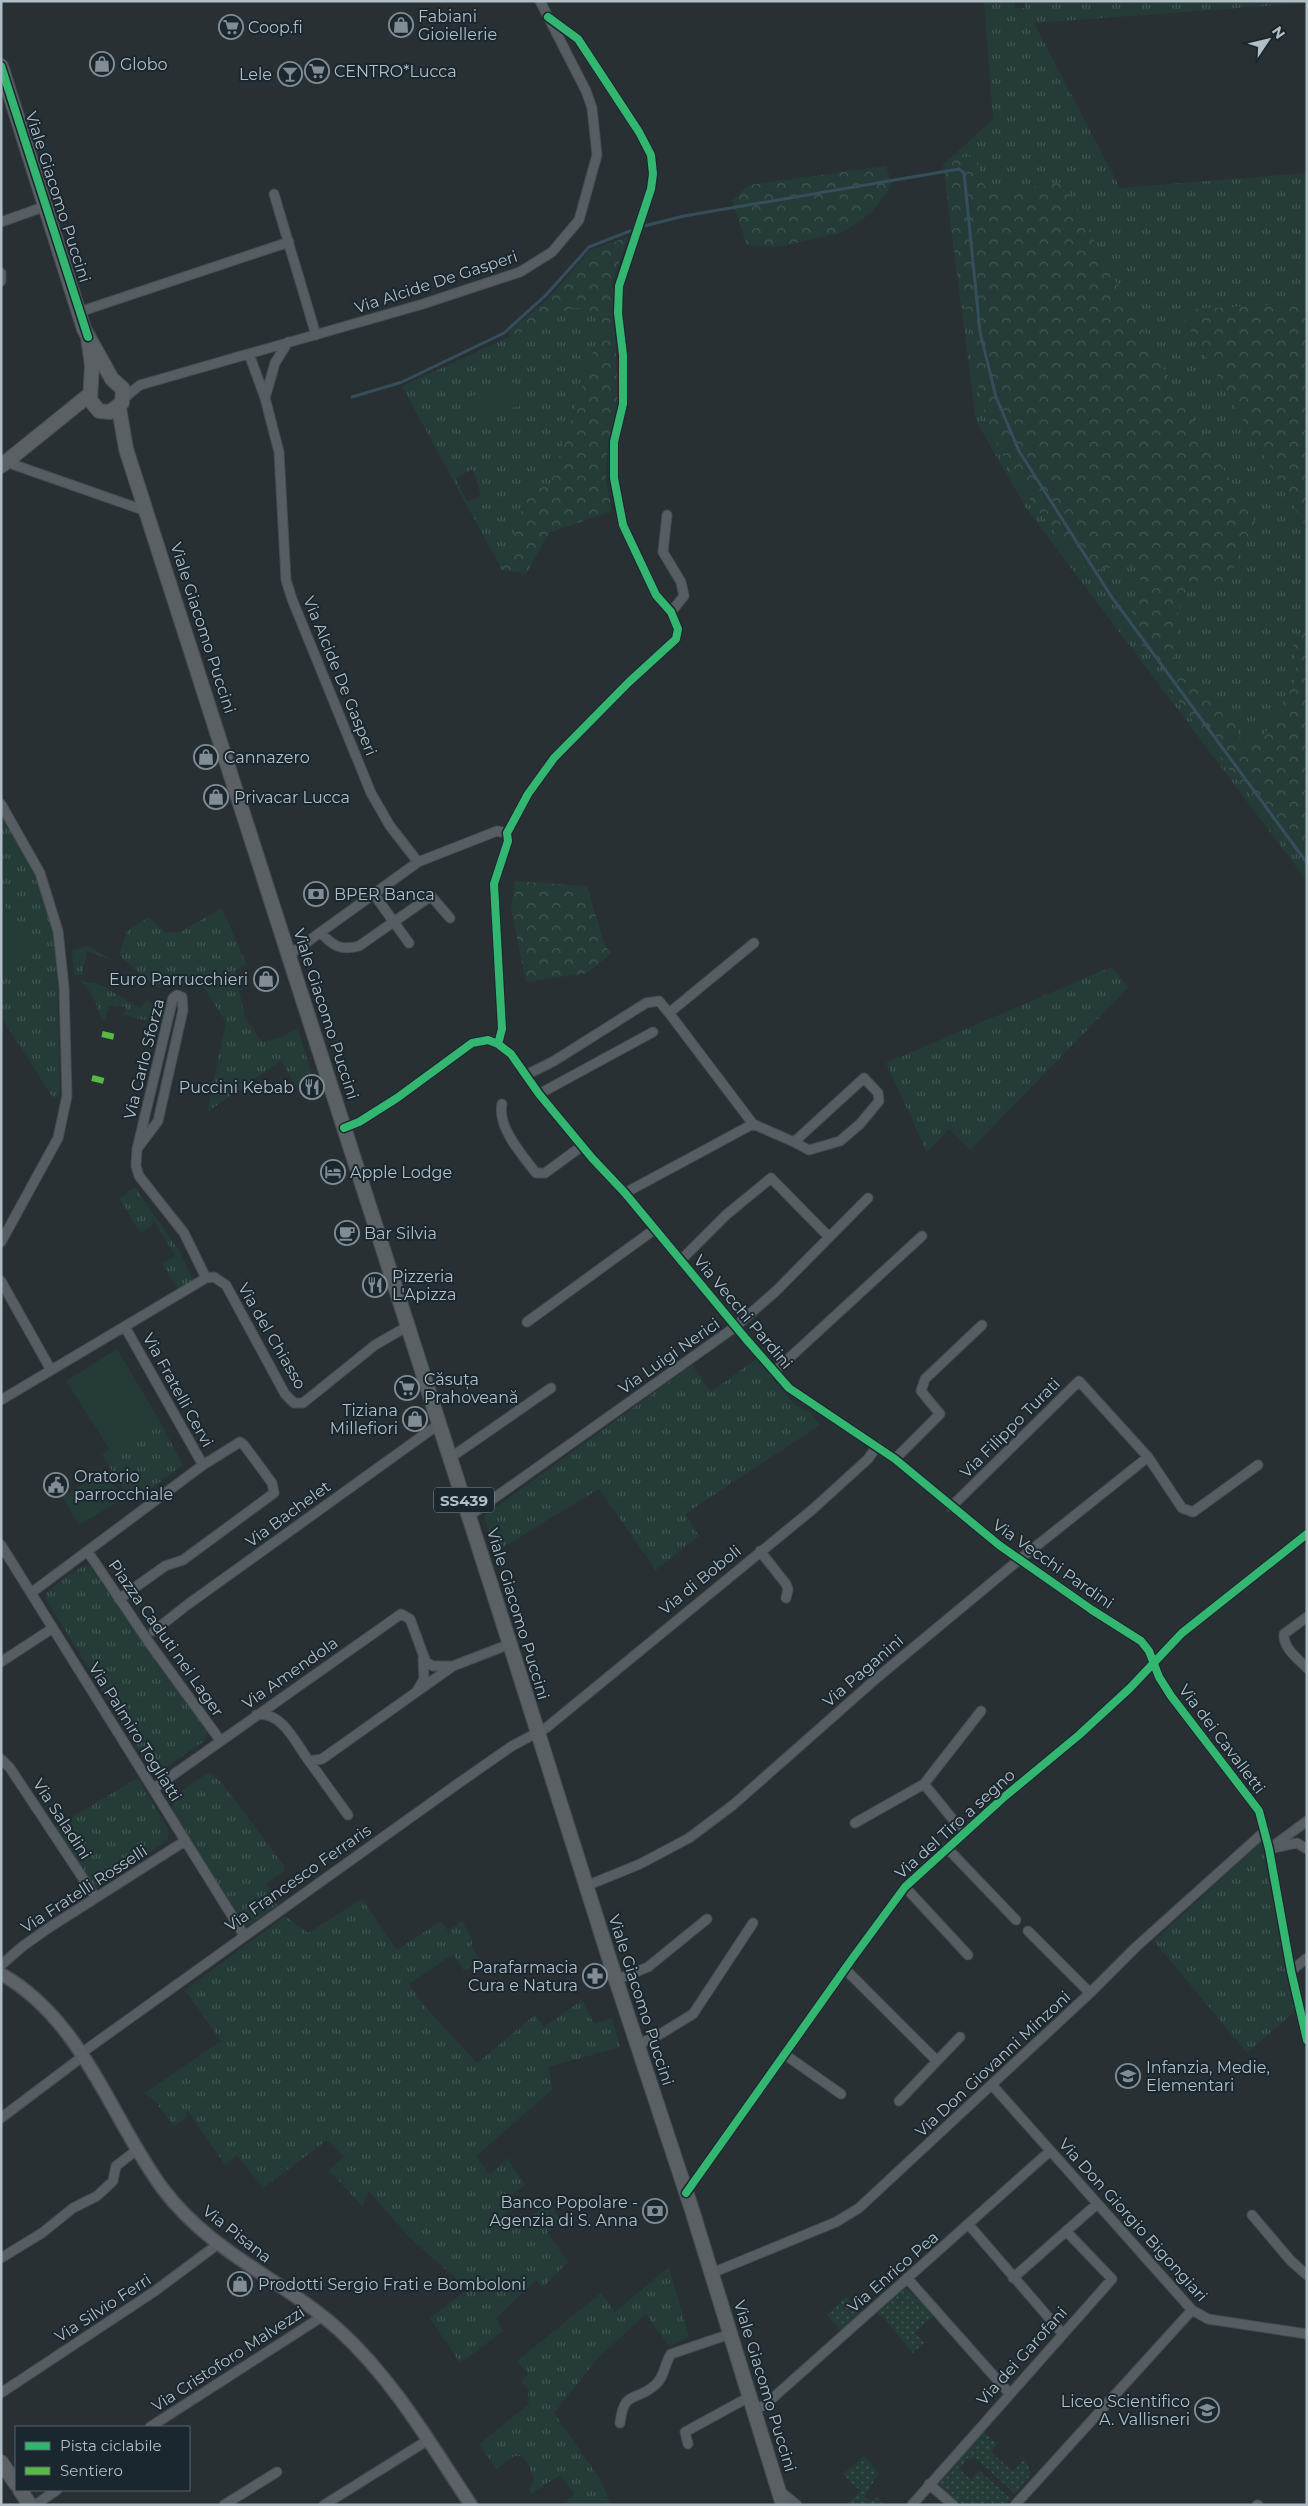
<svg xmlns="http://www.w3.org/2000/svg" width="1308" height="2506" viewBox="0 0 1308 2506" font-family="Montserrat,sans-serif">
  <defs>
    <pattern id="grass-tufts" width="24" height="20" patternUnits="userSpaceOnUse" patternTransform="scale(1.25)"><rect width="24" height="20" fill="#253b38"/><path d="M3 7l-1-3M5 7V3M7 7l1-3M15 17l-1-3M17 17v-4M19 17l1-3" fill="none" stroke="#425653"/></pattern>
    <pattern id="forest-crowns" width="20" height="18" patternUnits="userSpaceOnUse" patternTransform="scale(1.25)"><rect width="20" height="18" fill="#253b38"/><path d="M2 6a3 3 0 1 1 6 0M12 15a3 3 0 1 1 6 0" fill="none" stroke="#425653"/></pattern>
    <pattern id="garden-dots" width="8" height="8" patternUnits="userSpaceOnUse" patternTransform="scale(1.25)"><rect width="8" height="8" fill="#253b38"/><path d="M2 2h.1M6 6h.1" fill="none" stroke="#425653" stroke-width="1.8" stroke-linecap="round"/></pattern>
  </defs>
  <rect width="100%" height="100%" fill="#283034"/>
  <path fill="url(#grass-tufts)" fill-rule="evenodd" d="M984,1H1015V8H1025V1H1307V3L1034,23L1120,188L1307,173V303L1196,309L1182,316L1307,529V881L1026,508L976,421L943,165L993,119Z
    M573,308H588L601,327L550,485L528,492L502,570L402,386ZM473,469L481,496L467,501L455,478Z
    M1,814L31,867L52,920L57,965L60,1095L54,1099L1,1017Z
    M222,908L246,964L235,971L245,1017L262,1042L284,1036L297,1028L313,1077L296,1086L281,1061L207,1112L226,1022L201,983L180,979L156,988L119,955L127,931L149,917L166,933L182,931Z
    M88,946L114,961L87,951L82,975H74L72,950Z
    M1111,967L1129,987L970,1150L949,1129L927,1152L886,1063Z
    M79,980L101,985L140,1008L147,1000L155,1009L169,1002L167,996L173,995L164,1024H158L149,1061L147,1060L156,1023L124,1015L126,1007L119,1005L118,1007L109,1005L105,1020L101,1019C97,1003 92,991 79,980Z
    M135,1187L179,1251L193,1280L178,1289L162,1264L175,1255L157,1226L155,1222L141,1233L119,1199Z
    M756,1359L796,1406L810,1412L820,1425L685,1514L699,1536L656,1570L599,1489L495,1552L484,1516L692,1365L711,1392Z
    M157,1416L183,1465L132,1502L102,1455Z
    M89,1565L207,1732L206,1739L203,1742L159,1772H155L148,1766L45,1597L46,1593C58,1584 73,1568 89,1565Z
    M209,1772L222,1783L284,1866V1871L266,1884L280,1903L248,1926L243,1925L240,1921L172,1808C176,1791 195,1782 209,1772Z
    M138,1778L166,1826L169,1832L167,1841L96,1887L93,1886L55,1827Z
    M1262,1841L1294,2012L1247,2053L1154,1941Z
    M362,1899L397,1950L441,1921L448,1931L462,1921L473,1941L471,1946L480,1960L464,1971L453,1954L409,1984L427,2009L477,2063L535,2015L544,2027L582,2000L594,2024L612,2018L620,2047L549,2067L552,2090L476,2156L490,2175L507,2158L525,2185L510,2197L515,2205L505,2214L516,2228L548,2203L561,2220L547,2232L568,2262L543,2287L536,2280L496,2318L503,2331L460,2363L430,2318L468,2289L409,2237L369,2191L362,2206L329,2170L344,2157L327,2140L263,2188L237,2155L225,2165L187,2110L186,2118L174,2126L155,2101L145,2093L221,2041L185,1990L285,1916L308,1933Z
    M669,2267L689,2337L669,2347L646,2314L598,2358L554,2413L602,2482L610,2505H561L575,2494L560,2475L532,2493L529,2489L534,2480L529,2466L522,2456H514L496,2469L479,2444L529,2404L528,2389L521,2382L528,2374L517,2361L601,2293L615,2312Z"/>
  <path fill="url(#forest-crowns)" d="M977,156L982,182L991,194L1063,182L1152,349L1259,528L1241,549L1229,580L1185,593L1178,611L1176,653L1166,668L1144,649L1129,621L1141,581L1134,566L1086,570C1045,520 996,464 981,399C975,371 972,341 968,312L961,302L943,165L950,158Z
    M886,166L892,185L871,213L844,232L778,247L747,245L732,201L749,185Z
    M628,237L613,281L618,402L607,451L606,479L612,511L549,533L526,574L502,570L528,492L550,485L601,327L588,308H573L510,337L508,332L548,299L590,250Z
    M1307,303V529L1182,316L1196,309Z
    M1307,631V865L1264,810L1240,784L1166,685L1180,676L1227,704L1241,740L1264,735L1297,677L1293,645Z
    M515,881L587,886L605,946L611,953L587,973L526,982L511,909Z"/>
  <path fill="url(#garden-dots)" d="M905,2287L934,2315L915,2333L924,2343L913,2353L882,2316L880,2317L876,2313Z
    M846,2297L862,2314L843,2332L827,2315Z
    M984,2431L997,2444L991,2452L1013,2472L1025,2458L1031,2474L1015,2494L975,2457L972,2460L969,2457L959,2469L971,2480L979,2470L1011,2499L1006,2505H961L938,2484Z
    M864,2456L879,2473L864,2497L872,2501L876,2497L885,2505H846L860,2491L843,2474Z"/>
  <path fill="#253b38" d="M514,383L521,405L476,419L469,397Z
    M1,899L35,954L1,975Z
    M117,1349L157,1416L110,1450L66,1381Z
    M105,1471L122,1499L79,1525L62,1497Z"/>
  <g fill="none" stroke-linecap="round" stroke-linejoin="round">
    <path stroke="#354e5c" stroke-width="3" d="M644,226L684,216L959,169L964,173L980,332L996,397L1019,451L1111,596L1307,863
      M352,397L402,382L504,333L546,295L589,247L630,231"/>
    <defs>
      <path id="street" d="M274,194L316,335
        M1,222L46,206
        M1,273V281
        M79,312L289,242
        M249,354L265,398L279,452L286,580L292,599L371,793L390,826L418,862
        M265,398L275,363L288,342
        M123,399L140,385L423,304L520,272L552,252L579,220L597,155L592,108L586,91L540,1
        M6,462L146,511
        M667,515L663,552L681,582L684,596L671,612
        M1,804L40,873L58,931L64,987L67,1096L58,1138L1,1242
        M373,893L409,943
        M321,933C333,946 341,951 359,946L431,896L450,918
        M289,955L418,862L497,831L507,833
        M498,1044L502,1029L494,884L508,841L507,833L528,794L554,758L629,682L676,639L678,629L671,612L656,595L623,525L614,478V442L623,404V355L618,313L619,286L651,189L653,174L651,155L639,132L578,39L548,17
        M526,1075L554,1061L646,1003L659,1001L669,1013
        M539,1094L653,1032
        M502,1104C497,1127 522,1155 536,1173H545L582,1146
        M753,1124L669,1013L754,943
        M344,1128L359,1122L397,1098L472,1043L488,1040L498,1044L511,1054L539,1094L592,1158L625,1193L746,1339L789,1388L895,1459L999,1545L1092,1610L1141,1641L1149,1651L1159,1677L1171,1696L1259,1811L1269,1849L1291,1971L1307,2040
        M137,1149L158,1121L183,1010L182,997L177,995L173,998L137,1149L136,1166L139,1176L184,1233L206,1278
        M625,1193L753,1124L794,1142L864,1078L878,1093L879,1101L860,1124L840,1141L809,1150L794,1142
        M681,1260L726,1215L771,1178L828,1236
        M1,1281L51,1370
        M527,1322L655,1229
        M774,1372L922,1236
        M1,1400L206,1278L214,1277L226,1285L285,1394L294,1403H303L375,1345L408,1326
        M450,1458L551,1388
        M895,1459L940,1414L921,1391L925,1379L982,1325
        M951,1507L1079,1381L1148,1457L1182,1508L1193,1512L1258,1465
        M469,1516L735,1327L776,1291L868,1198
        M1,1545L244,1935
        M760,1551L786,1584L788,1589L786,1598
        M88,1552L148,1641L220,1740
        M31,1593L203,1465L125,1327
        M119,1599L165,1566L183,1560L274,1493L272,1483L244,1445L240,1442L203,1465
        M1307,1617L1284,1634C1283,1648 1298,1659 1307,1668
        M154,1631L187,1605L439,1424
        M1,1662L53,1628
        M417,1691L424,1679L423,1659
        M256,1715C282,1710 296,1744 309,1761L322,1759L453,1666L510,1644
        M1,1759L10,1768L96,1898
        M309,1761L348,1815
        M924,1784L964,1833
        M153,1789L401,1614L410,1619L426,1662L433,1666H453
        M855,1823L924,1784L981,1711
        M947,1848L1016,1920
        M1274,1848L1297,1843L1307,1849
        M1269,1849L1307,1821
        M586,1886L640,1864L689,1838L733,1805L878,1677L1020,1559L1148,1457
        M905,1887L968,1955
        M1028,1931L1090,1993
        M1,1965L23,1946L50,1927L185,1841
        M845,1969L937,2061L960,2037
        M1291,1971L1307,1958
        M616,1980L648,1967L707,1919
        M637,2045L662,2033L693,2014L753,1923
        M80,2054L456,1785L512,1746L546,1728L813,1509L868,1459L877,1446
        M784,2054L841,2094
        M992,2085L1192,2310L1208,2319L1307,2334
        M899,2101L937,2061
        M1,2118L82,2057
        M686,2193L852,1959L905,1887L1003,1798L1079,1735L1130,1688L1182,1633L1307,1534
        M1252,2215L1291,2261L1307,2275
        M969,2225L1062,2333
        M1,2258L42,2233L73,2208L97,2196L113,2181L116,2166L138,2149
        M712,2273L836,2222L859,2208L1090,1993L1136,1947L1265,1831
        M907,2278L1009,2393
        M1013,2278L1097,2204
        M1,2393L155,2291L218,2244
        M753,2410L765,2405L1050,2151
        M620,2423C624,2389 635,2403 655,2385C665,2377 664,2364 671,2354L730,2334
        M150,2427L323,2316
        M688,2444L685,2432L749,2397
        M929,2484L953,2505
        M780,2491L797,2505
        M35,2505L57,2490
        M224,2505L277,2472
        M324,2505L428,2440
        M912,2505L1112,2279L1066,2231
        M1015,2505L1192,2310
        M1257,2505H1258"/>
      <path id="secondary" d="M1,1974C83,2020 110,2117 163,2189C211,2253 282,2279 339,2330C393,2379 431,2445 471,2505"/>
      <path id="primary" d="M1,66L84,329L112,379L123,389L122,403L110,412L99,411L90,400L92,366L88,337
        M119,408L126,449L515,1660L616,1980L692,2210L783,2505
        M1,466L89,395
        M1,2462L16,2484
        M20,2490L30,2505"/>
    </defs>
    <use href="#street" stroke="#464c4f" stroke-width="11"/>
    <use href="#secondary" stroke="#464c4f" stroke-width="15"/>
    <use href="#primary" stroke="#454d51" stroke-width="16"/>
    <use href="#street" stroke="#575e63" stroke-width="9"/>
    <use href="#secondary" stroke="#5c6268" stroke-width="12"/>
    <use href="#primary" stroke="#5a6064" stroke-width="14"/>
    <path stroke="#58b947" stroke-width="6" stroke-dasharray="12 6" stroke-linecap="butt" d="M102,1034L119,1038
      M92,1078L108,1082"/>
    <defs>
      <path id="cycleway" d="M1,66L88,337
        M498,1044L502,1029L494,884L508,841L507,833L528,794L554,758L629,682L676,639L678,629L671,612L656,595L623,525L614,478V442L623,404V355L618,313L619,286L651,189L653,174L651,155L639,132L578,39L548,17
        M344,1128L359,1122L397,1098L472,1043L488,1040L498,1044L511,1054L539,1094L592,1158L625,1193L746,1339L789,1388L895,1459L999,1545L1092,1610L1141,1641L1149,1651L1159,1677L1171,1696L1259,1811L1269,1849L1291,1971L1307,2040
        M686,2193L852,1959L905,1887L1003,1798L1079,1735L1130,1688L1182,1633L1307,1534"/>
    </defs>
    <use href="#cycleway" stroke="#1b272f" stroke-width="11"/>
    <use href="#cycleway" stroke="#33b770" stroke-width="8"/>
  </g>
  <defs>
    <symbol id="shop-ring" viewBox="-11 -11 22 22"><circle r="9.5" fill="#1b272f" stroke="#818c93" stroke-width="1.5"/><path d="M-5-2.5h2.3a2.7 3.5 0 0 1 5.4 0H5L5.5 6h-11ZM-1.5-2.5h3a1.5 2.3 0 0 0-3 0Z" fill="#818c93"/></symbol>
    <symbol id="supermarket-ring" viewBox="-11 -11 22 22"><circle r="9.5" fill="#1b272f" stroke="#818c93" stroke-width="1.5"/><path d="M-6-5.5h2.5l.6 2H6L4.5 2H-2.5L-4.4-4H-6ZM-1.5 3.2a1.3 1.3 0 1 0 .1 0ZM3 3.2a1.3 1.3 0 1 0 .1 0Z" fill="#818c93"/></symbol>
    <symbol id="bar-ring" viewBox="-11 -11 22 22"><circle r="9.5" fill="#1b272f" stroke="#818c93" stroke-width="1.5"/><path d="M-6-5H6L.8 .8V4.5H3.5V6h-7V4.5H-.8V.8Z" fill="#818c93"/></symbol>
    <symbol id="bank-ring" viewBox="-11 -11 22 22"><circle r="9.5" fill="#1b272f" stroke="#818c93" stroke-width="1.5"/><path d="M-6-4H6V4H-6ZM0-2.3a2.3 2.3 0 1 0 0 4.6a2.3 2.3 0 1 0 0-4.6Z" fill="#818c93"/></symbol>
    <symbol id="restaurant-ring" viewBox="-11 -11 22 22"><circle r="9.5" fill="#1b272f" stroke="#818c93" stroke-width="1.5"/><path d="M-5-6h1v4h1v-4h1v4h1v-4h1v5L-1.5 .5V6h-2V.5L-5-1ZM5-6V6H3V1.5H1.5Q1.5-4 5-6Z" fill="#818c93"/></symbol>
    <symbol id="hotel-ring" viewBox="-11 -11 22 22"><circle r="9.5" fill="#1b272f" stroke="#818c93" stroke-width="1.5"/><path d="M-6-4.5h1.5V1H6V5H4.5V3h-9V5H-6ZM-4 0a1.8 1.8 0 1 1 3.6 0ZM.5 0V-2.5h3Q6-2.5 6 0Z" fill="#818c93"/></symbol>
    <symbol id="cafe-ring" viewBox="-11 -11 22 22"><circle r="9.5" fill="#1b272f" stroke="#818c93" stroke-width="1.5"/><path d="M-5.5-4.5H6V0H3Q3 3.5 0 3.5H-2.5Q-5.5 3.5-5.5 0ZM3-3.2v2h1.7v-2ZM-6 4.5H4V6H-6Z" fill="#818c93"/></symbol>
    <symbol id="civic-ring" viewBox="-11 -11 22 22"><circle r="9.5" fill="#1b272f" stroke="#818c93" stroke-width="1.5"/><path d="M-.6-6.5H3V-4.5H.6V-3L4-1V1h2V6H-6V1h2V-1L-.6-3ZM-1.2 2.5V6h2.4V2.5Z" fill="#818c93"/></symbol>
    <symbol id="pharmacy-ring" viewBox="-11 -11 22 22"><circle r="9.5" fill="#1b272f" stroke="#818c93" stroke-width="1.5"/><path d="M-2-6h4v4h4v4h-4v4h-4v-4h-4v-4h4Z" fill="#818c93"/></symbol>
    <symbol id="school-ring" viewBox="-11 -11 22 22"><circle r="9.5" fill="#1b272f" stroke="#818c93" stroke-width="1.5"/><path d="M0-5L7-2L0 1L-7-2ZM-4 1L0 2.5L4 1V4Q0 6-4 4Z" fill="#818c93"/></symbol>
  </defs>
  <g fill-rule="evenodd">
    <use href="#shop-ring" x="387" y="11" width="28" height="28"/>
    <use href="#supermarket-ring" x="217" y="13" width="28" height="28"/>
    <use href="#shop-ring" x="88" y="50" width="28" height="28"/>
    <use href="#supermarket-ring" x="303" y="57" width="28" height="28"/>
    <use href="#bar-ring" x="276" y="60" width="28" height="28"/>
    <use href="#shop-ring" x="192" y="743" width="28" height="28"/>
    <use href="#shop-ring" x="202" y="783" width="28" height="28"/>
    <use href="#bank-ring" x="302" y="880" width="28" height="28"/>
    <use href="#shop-ring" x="252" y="965" width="28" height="28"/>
    <use href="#restaurant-ring" x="298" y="1073" width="28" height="28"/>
    <use href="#hotel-ring" x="319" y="1158" width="28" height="28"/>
    <use href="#cafe-ring" x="333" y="1219" width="28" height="28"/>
    <use href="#restaurant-ring" x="361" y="1271" width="28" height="28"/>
    <use href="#supermarket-ring" x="393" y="1374" width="28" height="28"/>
    <use href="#shop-ring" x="401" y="1405" width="28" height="28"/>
    <use href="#civic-ring" x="42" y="1471" width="28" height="28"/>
    <use href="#pharmacy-ring" x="581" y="1962" width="28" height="28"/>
    <use href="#school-ring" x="1114" y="2062" width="28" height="28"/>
    <use href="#bank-ring" x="641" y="2197" width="28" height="28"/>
    <use href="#shop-ring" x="226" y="2270" width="28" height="28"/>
    <use href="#school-ring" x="1193" y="2396" width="28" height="28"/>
  </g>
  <g text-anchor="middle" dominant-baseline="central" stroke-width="4" stroke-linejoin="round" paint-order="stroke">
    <rect fill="#1b272f" stroke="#849199" stroke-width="1" x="434" y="1487.5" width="60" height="25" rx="4"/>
    <g font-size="15" font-weight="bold" fill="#b1bec6">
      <text x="464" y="1500">SS439</text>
    </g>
    <g font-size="16" fill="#b1bec6" stroke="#1b272f" text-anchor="start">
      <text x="418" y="16">Fabiani<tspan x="418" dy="18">Gioiellerie</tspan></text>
      <text x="248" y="27">Coop.fi</text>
      <text x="120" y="64">Globo</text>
      <text x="334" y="71">CENTRO*Lucca</text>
      <text x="272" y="74" text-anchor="end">Lele</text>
      <text x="224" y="757">Cannazero</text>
      <text x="234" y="797">Privacar Lucca</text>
      <text x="334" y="894">BPER Banca</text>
      <text x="248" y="979" text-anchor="end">Euro Parrucchieri</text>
      <text x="294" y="1087" text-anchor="end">Puccini Kebab</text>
      <text x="350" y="1172">Apple Lodge</text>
      <text x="364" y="1233">Bar Silvia</text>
      <text x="392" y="1276">Pizzeria<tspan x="392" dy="18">L'Apizza</tspan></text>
      <text x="424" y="1379">Căsuța<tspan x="424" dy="18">Prahoveană</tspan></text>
      <text x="398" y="1410" text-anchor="end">Tiziana<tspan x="398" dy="18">Millefiori</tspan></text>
      <text x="74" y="1476">Oratorio<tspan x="74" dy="18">parrocchiale</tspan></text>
      <text x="578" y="1967" text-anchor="end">Parafarmacia<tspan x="578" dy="18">Cura e Natura</tspan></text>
      <text x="1146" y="2067">Infanzia, Medie,<tspan x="1146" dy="18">Elementari</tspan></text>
      <text x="638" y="2202" text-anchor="end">Banco Popolare -<tspan x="638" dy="18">Agenzia di S. Anna</tspan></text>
      <text x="258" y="2284">Prodotti Sergio Frati e Bomboloni</text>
      <text x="1190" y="2401" text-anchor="end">Liceo Scientifico<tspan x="1190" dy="18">A. Vallisneri</tspan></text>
    </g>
    <g font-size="16" fill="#b1bec6" stroke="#1b272f">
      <text transform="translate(58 197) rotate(72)">Viale Giacomo Puccini</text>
      <text transform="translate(436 282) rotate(-18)">Via Alcide De Gasperi</text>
      <text transform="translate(203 628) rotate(72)">Viale Giacomo Puccini</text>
      <text transform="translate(340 676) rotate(68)">Via Alcide De Gasperi</text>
      <text transform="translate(326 1014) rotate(72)">Viale Giacomo Puccini</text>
      <text transform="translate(144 1059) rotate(-76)">Via Carlo Sforza</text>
      <text transform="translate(743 1312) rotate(50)">Via Vecchi Pardini</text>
      <text transform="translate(272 1336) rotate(60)">Via del Chiasso</text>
      <text transform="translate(669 1356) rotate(-35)">Via Luigi Nerici</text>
      <text transform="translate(178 1390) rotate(61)">Via Fratelli Cervi</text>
      <text transform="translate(1010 1428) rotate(-45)">Via Filippo Turati</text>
      <text transform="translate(288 1514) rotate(-36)">Via Bachelet</text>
      <text transform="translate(1053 1564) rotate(35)">Via Vecchi Pardini</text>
      <text transform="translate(700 1580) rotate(-39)">Via di Boboli</text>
      <text transform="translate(518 1614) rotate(73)">Viale Giacomo Puccini</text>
      <text transform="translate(166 1638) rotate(55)">Piazza Caduti nei Lager</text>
      <text transform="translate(863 1671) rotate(-41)">Via Paganini</text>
      <text transform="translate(290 1673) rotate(-35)">Via Amendola</text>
      <text transform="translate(135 1732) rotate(58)">Via Palmiro Togliatti</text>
      <text transform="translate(1222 1739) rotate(53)">Via dei Cavalletti</text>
      <text transform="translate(62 1819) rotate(57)">Via Saladini</text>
      <text transform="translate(955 1824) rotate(-42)">Via del Tiro a segno</text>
      <text transform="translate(298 1878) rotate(-35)">Via Francesco Ferraris</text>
      <text transform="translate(84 1889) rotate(-33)">Via Fratelli Rosselli</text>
      <text transform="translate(641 2000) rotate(72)">Viale Giacomo Puccini</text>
      <text transform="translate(993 2064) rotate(-43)">Via Don Giovanni Minzoni</text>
      <text transform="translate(1133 2220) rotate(48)">Via Don Giorgio Bigongiari</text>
      <text transform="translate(237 2234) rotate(38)">Via Pisana</text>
      <text transform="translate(893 2272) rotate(-41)">Via Enrico Pea</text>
      <text transform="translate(103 2308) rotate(-33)">Via Silvio Ferri</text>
      <text transform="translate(1022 2356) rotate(-48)">Via dei Garofani</text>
      <text transform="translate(228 2359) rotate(-33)">Via Cristoforo Malvezzi</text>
      <text transform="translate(765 2386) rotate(73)">Viale Giacomo Puccini</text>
    </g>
  </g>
  <rect width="1308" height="2506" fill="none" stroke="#b1bec6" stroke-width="5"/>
  <rect x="15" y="2426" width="175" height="65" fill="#1b272f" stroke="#57636b"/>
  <rect x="25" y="2442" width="25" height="8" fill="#33b770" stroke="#57636b"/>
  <text x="60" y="2451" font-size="15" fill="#b1bec6">Pista ciclabile</text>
  <rect x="25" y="2467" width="25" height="8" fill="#58b947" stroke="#57636b"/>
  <text x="60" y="2476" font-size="15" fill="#b1bec6">Sentiero</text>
  <g transform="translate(1268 40) rotate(55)" stroke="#1b272f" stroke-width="4" paint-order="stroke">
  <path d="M0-4L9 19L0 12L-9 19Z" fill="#b1bec6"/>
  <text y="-8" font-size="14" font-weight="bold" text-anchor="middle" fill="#b1bec6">N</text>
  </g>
</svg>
